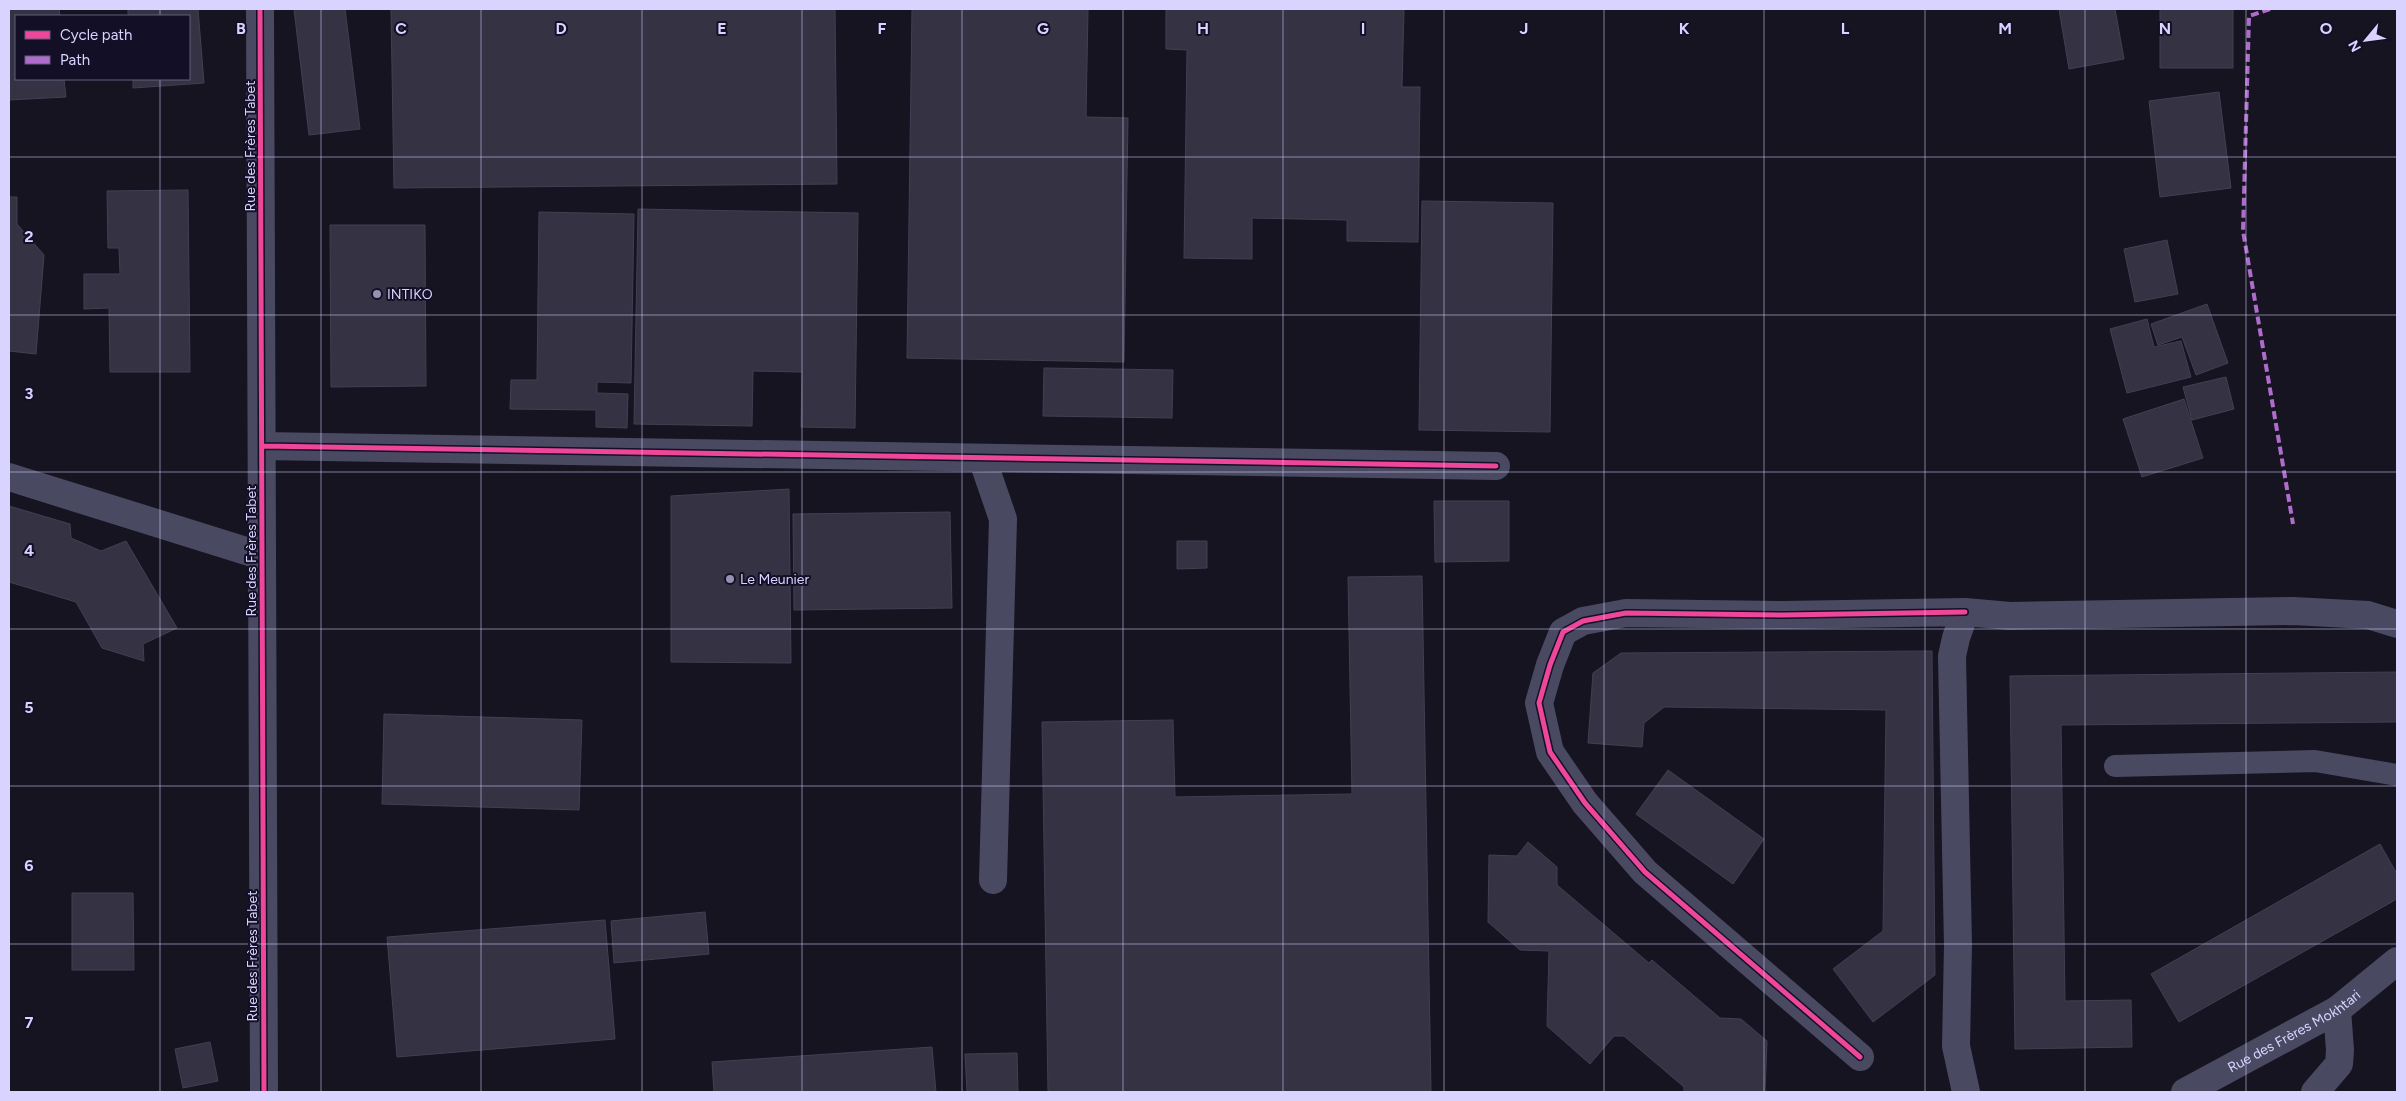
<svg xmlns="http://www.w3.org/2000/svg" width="2406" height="1101" viewBox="0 0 2406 1101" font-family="Figtree,sans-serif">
  <rect width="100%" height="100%" fill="#161421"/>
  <path fill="#343243" stroke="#433f54" d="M9,9H59L60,16H16V79H64L66,97L9,100Z
    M128,9H198L204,83L133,88V79H189V16H128Z
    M294,9H345L360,129L309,135Z
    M391,9H835L837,184L394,188Z
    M912,9H1088L1086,117L1128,118L1124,362L907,358Z
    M1166,9H1404L1402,87H1420L1418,242L1347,241V220L1252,218V259L1184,258L1187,50L1166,49Z
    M2059,9H2115L2124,59L2069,69Z
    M2160,9H2233V68H2160Z
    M2219,92L2231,188L2160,197L2149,101Z
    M188,190L190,372H110L109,308L84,309V274H120L119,248H108L107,191Z
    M9,197H17V224L44,255L36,354L9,351Z
    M1422,201L1553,203L1550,432L1419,430Z
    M638,209L858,213L855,428L801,427L802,372L753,371L752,426L634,424Z
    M539,212L634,214L631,383L597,382V393L628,394L627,428L596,427V410L510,409L511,380H537Z
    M330,225H425L426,386L331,387Z
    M2167,240L2178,294L2135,302L2124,249Z
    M2207,304L2228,363L2196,375L2182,337L2158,345L2151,324Z
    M2147,319L2154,347L2181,341L2191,377L2127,393L2110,329Z
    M1044,368L1173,370L1172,418L1043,416Z
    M2226,377L2234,409L2192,420L2183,387Z
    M2184,399L2203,458L2142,477L2123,419Z
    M789,489L791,663L671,662V496Z
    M1434,501H1509V561L1435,562Z
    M9,506L70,524L71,538L101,551L126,541L177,628L143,644L144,661L102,648L76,602L9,582Z
    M950,512L952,608L794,610L793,514Z
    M1177,541H1207V568L1177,569Z
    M1422,576L1431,1092H1048L1042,722L1173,720L1175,797L1352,794L1348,577Z
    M1932,651L1935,975L1873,1022L1833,969L1883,931L1886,710L1664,707L1644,723L1642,747L1588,743L1593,673L1621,653Z
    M2397,672V722L2061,725L2065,1001L2131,1000L2132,1047L2015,1049L2010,676Z
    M384,714L582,720L579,810L382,804Z
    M1668,770L1764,839L1733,884L1636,814Z
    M1528,842L1557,867V885L1649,963L1652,960L1720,1018L1741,1019L1767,1041L1765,1092H1684V1087L1624,1036H1614L1590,1064L1547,1026L1549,951L1520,950L1488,922L1489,855L1517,856Z
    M2380,844L2397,874V899L2179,1022L2151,974Z
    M72,893H133L134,970H72Z
    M705,912L709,954L614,963L611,921Z
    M605,920L615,1039L397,1057L387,937Z
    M210,1042L218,1081L183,1088L175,1049Z
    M932,1047L936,1092H714L712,1062Z
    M1017,1053L1018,1092H967L965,1054Z"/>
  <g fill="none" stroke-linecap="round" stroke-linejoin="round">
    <path stroke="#4a4962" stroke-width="22" d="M2115,766L2315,761L2397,775"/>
    <path stroke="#4a4962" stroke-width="28" d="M262,446L1496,466
      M982,458L1003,519L993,880
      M9,477L262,556
      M1860,1057L1645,872L1585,803L1550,752L1539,703L1550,665L1563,632L1583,621L1626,613L1784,615L1965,612
      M1966,1092L1956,1046L1958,945L1952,656L1956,638L1965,612L2010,616L2293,611L2368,615L2397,624
      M2315,1092L2339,1064L2340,1050L2337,1010"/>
    <g stroke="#4a4962" stroke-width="28">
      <path d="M260,9L264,1092"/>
      <path id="s1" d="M2185,1092L2337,1010L2397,961"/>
    </g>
    <path stroke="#b06ccc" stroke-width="4" stroke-dasharray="8 4" stroke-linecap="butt" d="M2270,9L2249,16L2243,231L2293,524"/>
    <defs>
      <path id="cycleway" d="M260,9L264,1092
        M262,446L1496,466
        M1860,1057L1645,872L1585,803L1550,752L1539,703L1550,665L1563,632L1583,621L1626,613L1784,615L1965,612"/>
    </defs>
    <use href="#cycleway" stroke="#130f26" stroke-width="8"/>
    <use href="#cycleway" stroke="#ed469a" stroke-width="5"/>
  </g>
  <path fill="none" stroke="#d9d4ff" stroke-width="1" stroke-opacity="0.55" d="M160,9V16M321,9V1092M481,9V1092M642,9V1092M802,9V1092M962,9V1092M1123,9V1092M1283,9V1092M1444,9V1092M1604,9V1092M1764,9V1092M1925,9V1092M2085,9V1092M2246,9V1092M160,79V1092M9,157H2397M9,315H2397M9,472H2397M9,629H2397M9,786H2397M9,944H2397"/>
  <g fill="#9591b1" stroke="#130f26" stroke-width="2">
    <circle cx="377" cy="294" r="5"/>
    <circle cx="730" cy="579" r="5"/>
  </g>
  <g text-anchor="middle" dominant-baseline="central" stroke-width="4" stroke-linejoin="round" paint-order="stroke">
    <g font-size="14" fill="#d9d4ff" stroke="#130f26">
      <text transform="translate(250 146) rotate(-90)">Rue des Frères Tabet</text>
      <text transform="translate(251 551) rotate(-90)">Rue des Frères Tabet</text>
      <text transform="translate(252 956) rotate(-90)">Rue des Frères Tabet</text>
      <text stroke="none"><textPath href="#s1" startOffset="125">Rue des Frères Mokhtari</textPath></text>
    </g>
    <g font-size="14" fill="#d9d4ff" stroke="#130f26" text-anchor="start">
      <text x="387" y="294">INTIKO</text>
      <text x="740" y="579">Le Meunier</text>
    </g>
  </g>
  <g font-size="16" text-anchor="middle" font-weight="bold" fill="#d9d4ff" stroke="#130f26" stroke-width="4" stroke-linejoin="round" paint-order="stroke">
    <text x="241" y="34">B</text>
    <text x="401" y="34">C</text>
    <text x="561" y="34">D</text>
    <text x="722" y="34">E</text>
    <text x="882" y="34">F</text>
    <text x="1043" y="34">G</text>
    <text x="1203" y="34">H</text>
    <text x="1363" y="34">I</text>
    <text x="1524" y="34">J</text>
    <text x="1684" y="34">K</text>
    <text x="1845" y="34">L</text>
    <text x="2005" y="34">M</text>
    <text x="2165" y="34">N</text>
    <text x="2326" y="34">O</text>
    <text x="29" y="242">2</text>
    <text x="29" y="399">3</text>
    <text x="29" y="556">4</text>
    <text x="29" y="713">5</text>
    <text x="29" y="871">6</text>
    <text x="29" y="1028">7</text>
  </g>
  <rect width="2406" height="1101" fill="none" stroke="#d9d4ff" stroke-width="20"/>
  <rect x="15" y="15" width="175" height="65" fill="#130f26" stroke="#625e7d"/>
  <rect x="25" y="31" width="25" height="8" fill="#ed469a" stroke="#625e7d"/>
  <text x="60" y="40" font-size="15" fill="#d9d4ff">Cycle path</text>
  <rect x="25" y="56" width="25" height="8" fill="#b06ccc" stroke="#625e7d"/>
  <text x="60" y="65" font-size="15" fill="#d9d4ff">Path</text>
  <g transform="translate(2366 40) rotate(241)" stroke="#130f26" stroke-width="4" paint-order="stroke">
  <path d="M0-4L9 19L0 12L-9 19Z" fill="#d9d4ff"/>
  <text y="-8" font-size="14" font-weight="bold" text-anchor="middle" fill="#d9d4ff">N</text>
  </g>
</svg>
